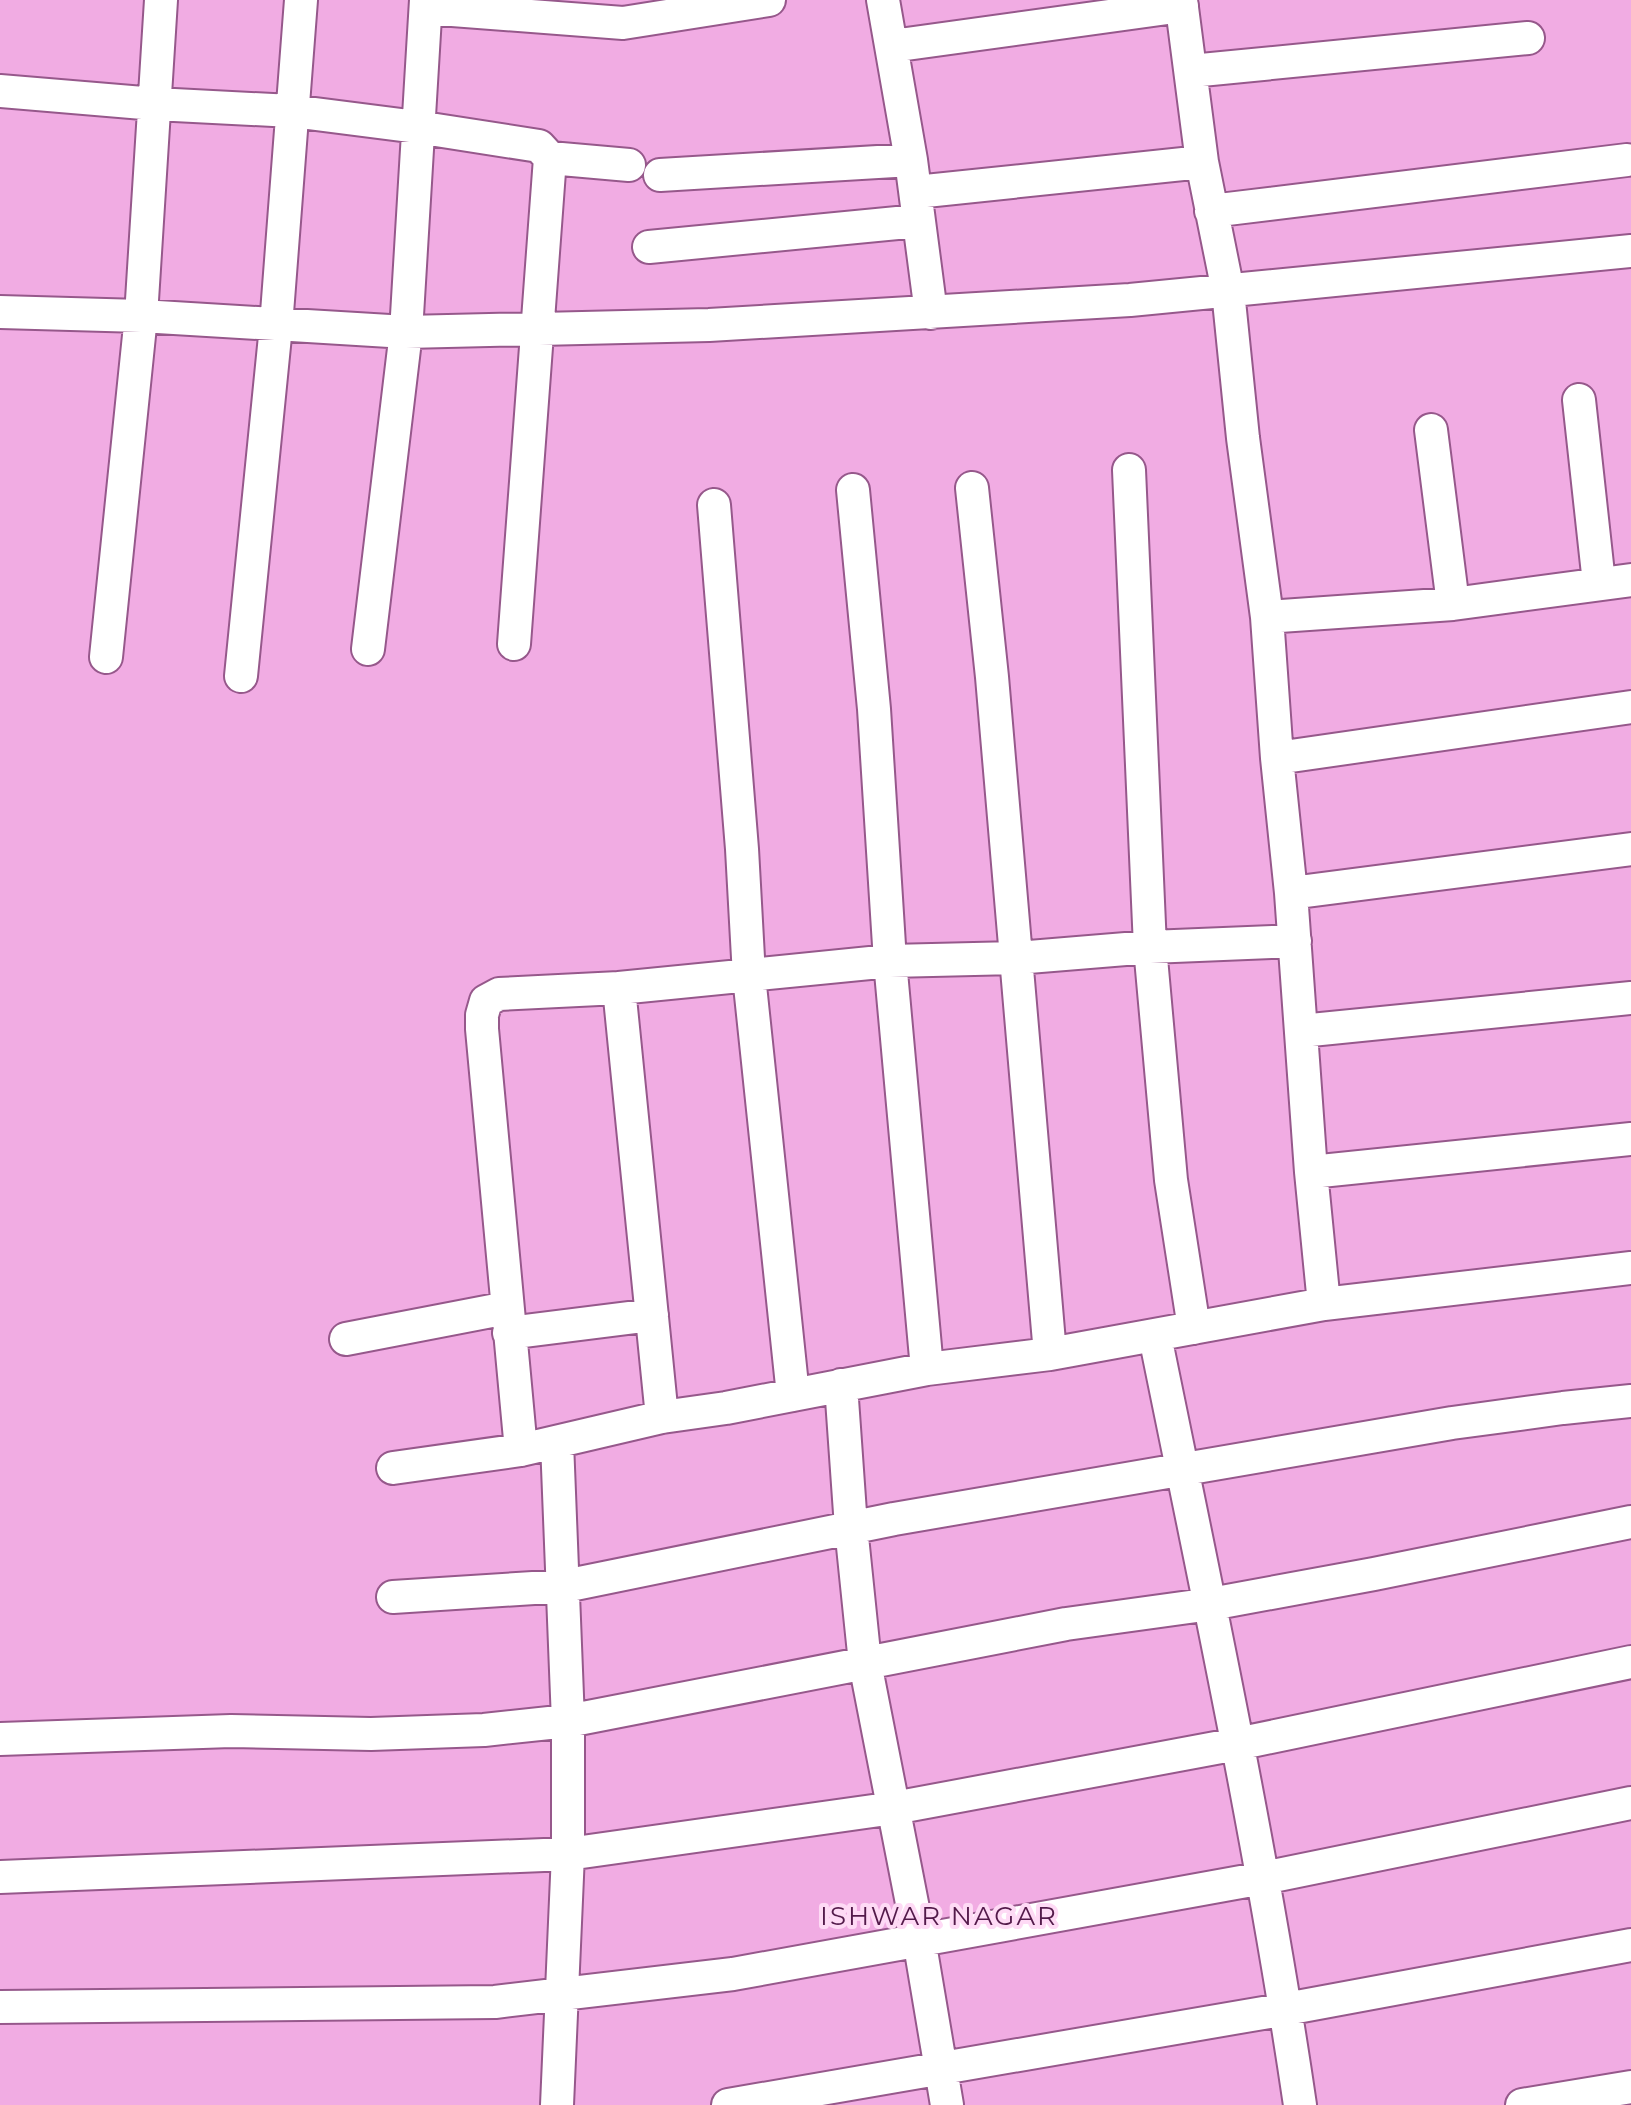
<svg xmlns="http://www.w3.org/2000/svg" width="1631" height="2105" viewBox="0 0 1631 2105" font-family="Montserrat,sans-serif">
  <rect width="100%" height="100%" fill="#f1ace3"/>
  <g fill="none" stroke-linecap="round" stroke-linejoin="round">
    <defs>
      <path id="minor" d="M883,0L911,160L931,313
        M1181,0L1202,162L1228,291L1243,438L1267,617L1277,758L1291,893L1311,1172L1324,1304
        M426,8L623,23L769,0
        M892,46L1182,6
        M1191,71L1528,38
        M0,91L155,104L292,111L417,127L539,146L550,158L514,644
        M550,158L629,165
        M660,175L911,160
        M916,192L1202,162
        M1211,211L1627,160
        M649,247L918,221
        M0,312L141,316L406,332L709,325L1130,300L1631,251
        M1579,400L1599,583
        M1431,430L1453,604
        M1129,470L1150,947L1171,1180L1194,1328
        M972,488L992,677L1050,1354
        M853,490L874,709L890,961L927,1369
        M714,505L742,849L749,976L793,1395
        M1267,617L1453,604L1631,580
        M368,649L406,332L426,0
        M106,657L141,316L161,0
        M241,676L276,326L301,0
        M1277,758L1631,707
        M1291,893L1631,849
        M619,988L662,1417
        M1301,1031L1631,998
        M1311,1172L1631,1139
        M509,1333L652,1315
        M1155,1336C1207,1592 1262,1847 1300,2105
        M346,1339L507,1308
        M841,1385L851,1527L865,1663L919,1939L947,2105
        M521,1450L482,1029V1015L486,1001L499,994L619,988L890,961L1016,958L1150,947L1295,941
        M393,1468L521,1450L662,1417L726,1408L927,1369L1050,1354L1324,1304L1631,1268
        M393,1597L565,1586L894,1519L1452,1423L1563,1408L1631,1401
        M0,1739L231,1731L371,1734L484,1730L568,1721L1066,1624L1211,1604L1374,1574L1631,1522
        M0,1877L568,1854L894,1808L1237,1744L1631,1662
        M0,2007L495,2002L733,1974L1263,1878L1631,1803
        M557,2105L568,1854V1721L557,1442
        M728,2105L1286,2009L1631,1945
        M1522,2105L1631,2087"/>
    </defs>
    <use href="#minor" stroke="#96588b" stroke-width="36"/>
    <use href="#minor" stroke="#fff" stroke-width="32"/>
  </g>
  <g text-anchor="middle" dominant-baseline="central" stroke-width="8" stroke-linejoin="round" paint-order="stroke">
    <g font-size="26" letter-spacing="2" fill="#531a4a" stroke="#fedaf5">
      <text x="939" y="1916">ISHWAR NAGAR</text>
    </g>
  </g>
</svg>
